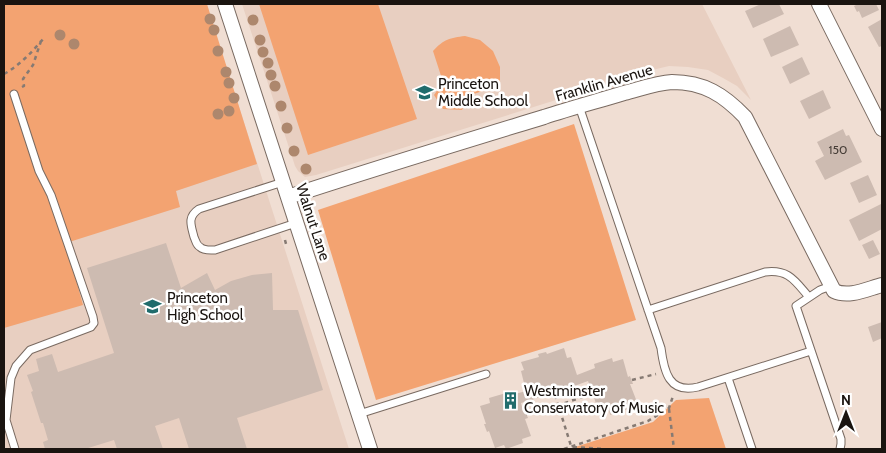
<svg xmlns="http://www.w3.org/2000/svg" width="886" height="453" viewBox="0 0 886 453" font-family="Cabin,sans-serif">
  <rect width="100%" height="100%" fill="#f0ded3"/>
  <path fill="#e8cfc1" d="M4,4H206L349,449H4Z
    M242,4H702L751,100L737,86L723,78L708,70L688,67L669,66L652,70L316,175L305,177L298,171L295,166Z"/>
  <path fill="#f3a371" d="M4,4H207L257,164L176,191L180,207L66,243L83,305L4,328Z
    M259,4H378L417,119L308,155Z
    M465,36L480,40L493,51L500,67V85L468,96L462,110L443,109L434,95L443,82L433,51C444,39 450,38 465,36Z
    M574,124L636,320L376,400L318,210Z
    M709,398L726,449H569L653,422L676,400Z"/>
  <path fill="#cdbbb1" d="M761,4H779L784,14L753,28L745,11Z
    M856,4H876L879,10L862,18L859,11L857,12L854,6L856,5Z
    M882,19V46L879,47L868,27Z
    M790,26L799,45L771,57L763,39Z
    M802,57L810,74L790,84L782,67Z
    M823,90L831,108L809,119L800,101Z
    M843,129L846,136L849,135L862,162L825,180L815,161L824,156L817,142Z
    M868,175L877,195L859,203L850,183Z
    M881,204L882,206V229L859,241L849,220Z
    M873,240L880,254L869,259L862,245Z
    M166,243L181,288L207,273L215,290L231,281L252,275L272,273L273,310H298L323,390L237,418L247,449H189L179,418L155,426L163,449H117L114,440L85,449H45L43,442L48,440L43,423H41L31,392L33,391L27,375L39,371L36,359L52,354L58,372L114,353L87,268Z
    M882,322V338L873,342L868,327Z
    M564,348L567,358L571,357L577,375L595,368L594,364L612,358L613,362L623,359L628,377L630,376L633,384H630L637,402L627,405L628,409L610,415L609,411L599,415L594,397H592L589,390L591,389L588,381L558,392L559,394L551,396V394L521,403L523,411H525L528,418L525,419L531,436L522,439L523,443L506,449L504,445L495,448L489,431L487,432L484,424H486L480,406L490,403L489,398L506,393L508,396L526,391L521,371L524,370L521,362L539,357L538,354L546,352L547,354Z"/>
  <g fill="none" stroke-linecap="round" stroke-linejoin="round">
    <defs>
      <path id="service" d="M14,94L39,171L51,195L93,317L94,323L91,327L30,350L16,366L11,378L6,420L15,449
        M579,106L661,348C664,372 669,394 698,387L811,351
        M283,182L199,209C187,217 191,225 194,237C196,241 196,245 200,247C204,251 210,250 215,250L296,223
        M831,286L820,290L796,306L841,439V444L840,449
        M648,310L765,272C789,269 795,281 809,297
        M728,378L752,449
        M359,414L486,374"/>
      <path id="minor" d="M225,4L370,449
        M819,4L882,129
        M288,197C373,169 459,143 544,117C571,108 598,101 624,93C640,89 656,83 672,82C704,82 724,95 745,117L834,291C849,298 867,289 882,285"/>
    </defs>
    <use href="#service" stroke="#796a61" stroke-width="9"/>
    <use href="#minor" stroke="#796a61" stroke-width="16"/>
    <path stroke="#867a73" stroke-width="2.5" stroke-dasharray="4 4" stroke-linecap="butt" d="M4,74C20,65 32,52 44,38
      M22,87L24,86L23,79L33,65L41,41
      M285,240L286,244
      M632,380L656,374
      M555,395L572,449
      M669,409L674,449
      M526,414L559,405L591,394
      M573,447L604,449
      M564,449L648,421L669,408L673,396L672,395"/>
    <use href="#service" stroke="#fff" stroke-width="7"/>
    <use href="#minor" stroke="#fff" stroke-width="14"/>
  </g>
  <g fill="#ad876d">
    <circle cx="210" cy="19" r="5.5"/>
    <circle cx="253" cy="20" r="5.5"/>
    <circle cx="214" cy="30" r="5.5"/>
    <circle cx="60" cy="35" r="5.5"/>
    <circle cx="260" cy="40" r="5.5"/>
    <circle cx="74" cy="44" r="5.5"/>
    <circle cx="218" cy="51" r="5.5"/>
    <circle cx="263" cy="52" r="5.5"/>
    <circle cx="268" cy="63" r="5.5"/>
    <circle cx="226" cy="72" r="5.5"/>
    <circle cx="271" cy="75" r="5.5"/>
    <circle cx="229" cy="83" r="5.5"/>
    <circle cx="275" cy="86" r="5.5"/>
    <circle cx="234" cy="98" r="5.5"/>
    <circle cx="281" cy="106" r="5.5"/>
    <circle cx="229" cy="111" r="5.5"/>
    <circle cx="218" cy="114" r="5.5"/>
    <circle cx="287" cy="128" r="5.5"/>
    <circle cx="294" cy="151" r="5.5"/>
    <circle cx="306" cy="169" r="5.5"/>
  </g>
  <defs>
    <symbol id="school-bare" viewBox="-9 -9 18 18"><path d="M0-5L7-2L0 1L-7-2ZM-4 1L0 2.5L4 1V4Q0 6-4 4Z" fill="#206c6c" stroke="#fff" stroke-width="2.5" paint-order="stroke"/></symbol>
    <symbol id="building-bare" viewBox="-9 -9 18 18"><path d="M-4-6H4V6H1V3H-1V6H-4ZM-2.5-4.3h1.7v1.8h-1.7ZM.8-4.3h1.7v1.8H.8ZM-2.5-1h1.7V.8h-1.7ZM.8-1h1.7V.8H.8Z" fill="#206c6c" stroke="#fff" stroke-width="2.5" paint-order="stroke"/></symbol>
  </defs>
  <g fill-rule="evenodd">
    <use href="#school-bare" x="412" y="80" width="25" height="25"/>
    <use href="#school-bare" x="140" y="294" width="25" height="25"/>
    <use href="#building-bare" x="498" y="388" width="25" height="25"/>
  </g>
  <g text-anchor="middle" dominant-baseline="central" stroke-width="5" stroke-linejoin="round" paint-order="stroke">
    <g font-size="12" fill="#473e38">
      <text x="838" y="149">150</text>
    </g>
    <g font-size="15" fill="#1a1410" stroke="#fff">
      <text transform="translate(604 83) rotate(-16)">Franklin Avenue</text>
      <text transform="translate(313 222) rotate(72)">Walnut Lane</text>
    </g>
    <g font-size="15" fill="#1a1410" stroke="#fff" text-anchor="start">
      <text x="438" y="84">Princeton<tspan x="438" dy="17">Middle School</tspan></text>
      <text x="167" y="298">Princeton<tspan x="167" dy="17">High School</tspan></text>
      <text x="524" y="391">Westminster<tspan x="524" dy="17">Conservatory of Music</tspan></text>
    </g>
  </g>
  <rect width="886" height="453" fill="none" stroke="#1a1410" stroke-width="10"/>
  <g transform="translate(846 413)" stroke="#ffffff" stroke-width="4" paint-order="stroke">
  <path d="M0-4L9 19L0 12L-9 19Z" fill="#1a1410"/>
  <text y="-8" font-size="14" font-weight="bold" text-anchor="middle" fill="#1a1410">N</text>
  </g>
</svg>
